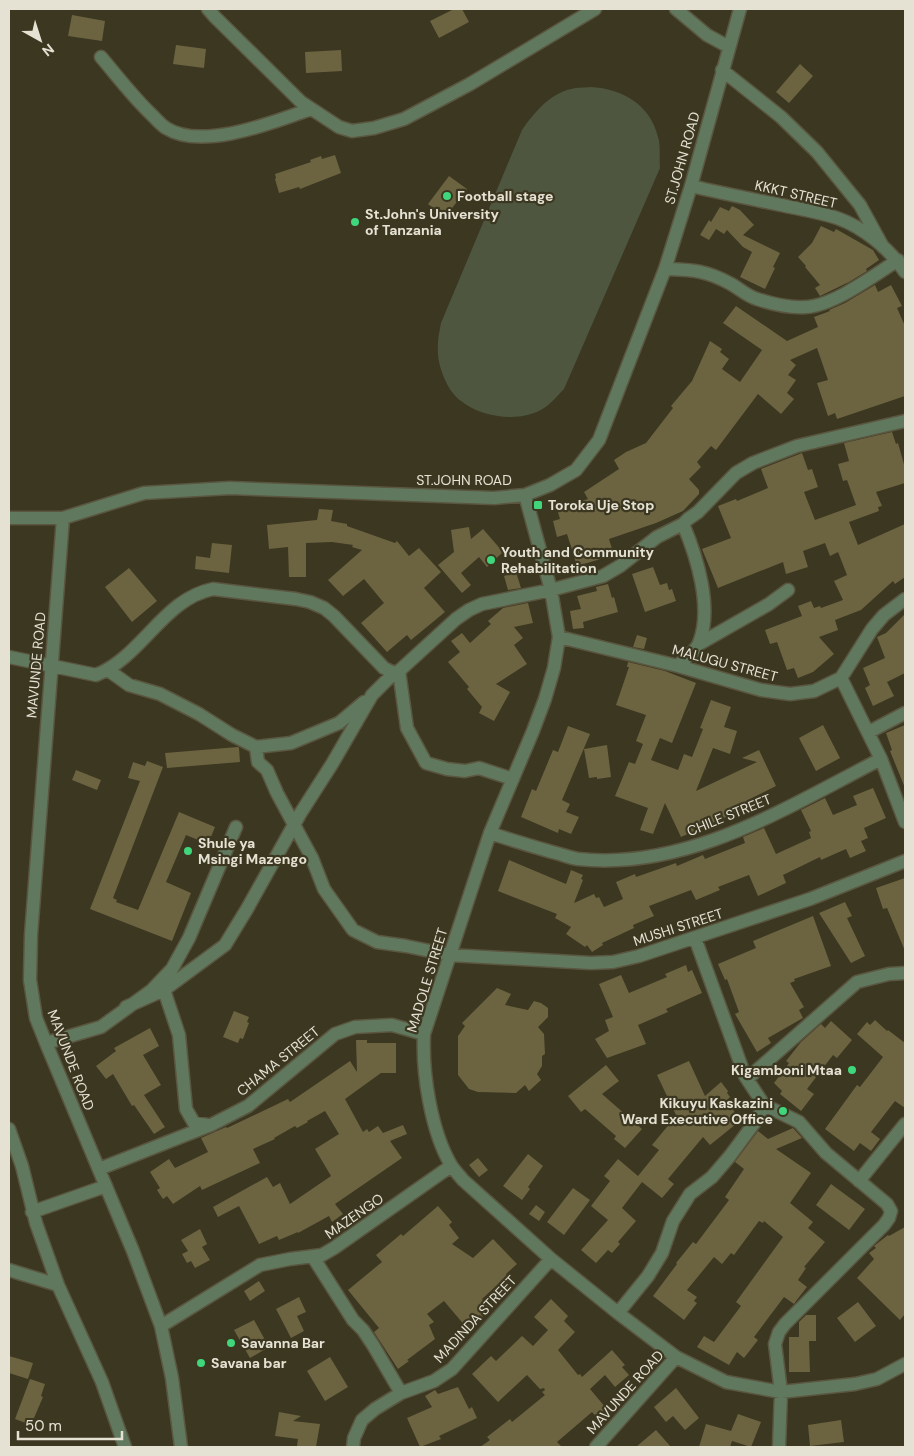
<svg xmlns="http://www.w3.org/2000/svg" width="914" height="1456" viewBox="0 0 914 1456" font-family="'DM Sans',sans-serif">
  <rect width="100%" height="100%" fill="#3c3720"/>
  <path fill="#4f563f" d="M591,87C622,89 650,104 658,137C661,146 659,158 660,168L564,389C558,395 552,403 544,408C521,423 482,418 461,401C448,392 439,369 438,354C437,344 439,333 441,323L522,130C534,113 549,94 571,89C577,87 585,88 591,87Z"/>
  <path fill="#6c6341" d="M454,9H462L469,22L439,38L430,21Z
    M72,15L105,21L102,41L68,36Z
    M176,45L206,49L204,68L173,64Z
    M341,50L342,71L306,73L305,52Z
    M800,64L813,76L789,103L776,92Z
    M335,155L341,173L300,189L299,187L279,193L275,179L276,178L275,174L311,162L310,160L321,156L322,159Z
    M449,176L467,189L445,217L428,204Z
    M732,206L740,210L754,225L743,235L780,253L773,267L775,268L765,289L740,277L752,252L743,247L727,230L724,234L716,229L709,240L700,235L709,220L711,222L720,207L729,211Z
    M821,226L834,232L836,229L873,250L879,260L866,269L867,271L849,282L820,296L815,288L820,285L805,267L806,266L798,257L812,243Z
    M875,285L878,292L891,285L902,306L897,308L905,326V396L837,419L835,413L828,416L817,383L828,380L817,348L790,360L796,365L788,375L796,380L787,393L794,399L781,414L758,394L716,450L711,446L697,462L701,467L689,479L699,490V494L683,511L656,523L609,539L614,555L577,566L567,534L557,537L553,521L560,519L557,509L588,499L584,492L619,469L614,460L626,452L646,443L673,408L671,406L692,381L710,341L722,349L720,352L729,359L722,369L740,382L762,350L723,323L736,306L787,341L818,327L814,317L830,311L829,310L845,303Z
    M892,432L896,444L898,443L905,468V483L876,492L882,506L878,507L879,511L849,522L858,545L905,524V577L895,584L893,581L861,610L835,620L838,630L819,637L834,654L813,672L798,678L794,668L787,670L777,642L770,644L765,630L802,616L798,606L811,601L814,608L820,606L821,608L843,600L834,581L847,575L838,552L830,556L825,543L803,551L808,567L786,574L783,562L718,588L702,549L731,538L718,506L736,499L737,501L768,488L761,469L802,453L808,470L812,469L818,487L804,492L815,520L856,505L847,480L843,481L838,464L849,461L844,443Z
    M319,509L333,510L331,521L347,524V526L395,543L397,541L409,556L419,548L441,572L424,588L445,612L411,640L407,635L387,652L361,623L384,603L364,579L343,596L328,580L362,550L352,547L353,545L332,542L306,543V577H289L288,547L269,549L267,525L317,520Z
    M469,527L471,539L483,529L503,552L487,567L479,557L461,573L471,585L462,593L438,565L454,552L451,530Z
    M212,543L232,545L229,573L195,569L196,556L210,558Z
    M653,567L660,585L667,583L669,590L672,589L676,601L645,612L632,574Z
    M129,568L157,601L132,622L105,587Z
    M516,572L521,588L508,590L504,576Z
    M608,584L612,598L614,597L618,612L583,622L584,628L573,629L570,611L581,609L577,596L597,591L596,587Z
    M528,603L533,623L514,627L523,638L514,645L527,664L496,684L510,692L494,721L479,713L482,707L467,689L469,687L448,662L460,652L451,641L462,633L470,643L491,624L488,621L503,608Z
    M905,614V673L887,682L894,696L873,706L865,688L870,685L863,668L885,658L877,637L886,633Z
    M637,635L647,638L644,649L633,647Z
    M628,662L665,671L696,683L672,743L660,738L651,760L678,770L684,754L692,757L703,729L700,728L711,700L731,707L724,727L737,731L730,754L713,748L696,791L757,762L742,758L759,750L776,786L748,800L751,806L681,837L665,803L653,834L640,830L648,808L615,796L629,762L635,764L643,744L636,741L646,715L616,705L629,667H627Z
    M823,725L840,758L816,771L799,738Z
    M905,725V788L890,751L892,750L886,733Z
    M568,726L590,734L562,800L570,804L566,812L579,817L571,834L559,829L558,833L521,817L532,789L536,791L553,750L558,752Z
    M607,745L611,777L597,779V777L589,778L584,749Z
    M238,747L239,748L240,762L167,768L165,753Z
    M147,761L163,767L113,898L117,900L116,902L138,910L179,812L215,827L208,844L186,835L166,882L191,893L172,941L90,909L140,781L128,778L133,762L145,766Z
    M76,770L101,780L97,790L72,780Z
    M873,788L886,818L864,828L868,838L861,841L866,851L850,858L846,849L821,860L820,857L783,875L786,883L758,896L749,875L718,887L720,890L696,900L691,890L649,906L654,916L633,925L634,928L602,943L603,945L592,952L587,945L585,947L566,934L571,927L555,918L557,914L498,891L509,860L566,884L571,870L583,875L581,879L583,880L574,903L594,894L596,898L599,897L604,907L623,899L616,882L635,874L636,877L676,863L677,866L703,855L705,859L745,843L743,837L764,828L776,854L811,838L809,832L811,831L801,810L825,798L833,815L857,805L853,796Z
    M905,878V951L887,908L883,909L876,888Z
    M845,902L852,916L847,918L865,956L851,963L819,913Z
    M813,916L831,966L794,979L795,981L790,983L804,1007L799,1010L803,1018L768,1038L771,1043L757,1052L735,1014L739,1012L727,979L725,980L718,964L756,948L753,941Z
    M686,965L688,972L692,970L702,993L666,1009L668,1012L638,1025L646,1044L607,1058L595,1039L609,1031L605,1020L613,1017L599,984L621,975L629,993L667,977L665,974Z
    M497,988L511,994L505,1005L528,1010L534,1001L541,1003L548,1008V1017L538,1027L544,1034L545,1054L542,1056V1066L537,1074L541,1080L529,1091L525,1085L516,1093L478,1092L469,1089L458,1075V1036L465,1026L462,1023Z
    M234,1011L249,1017L247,1022L249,1023L243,1039L240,1038L238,1043L223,1037Z
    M875,1020L887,1031L888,1030L905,1043V1108L895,1101L871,1132L880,1139L871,1151L860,1143L854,1151L825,1129L857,1085L860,1087L883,1057L857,1034L867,1022L870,1025Z
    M831,1021L852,1040L837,1058L833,1055L807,1089L814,1094L801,1111L780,1094L782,1091L774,1083L789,1063L786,1061L801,1042L821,1024L825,1028Z
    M150,1028L159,1046L143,1055L161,1085L144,1095L165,1127L154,1134L134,1105L132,1106L113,1074L106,1079L96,1066L116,1051L114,1048Z
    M356,1040H367V1043H396V1073H381L345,1099L363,1132L367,1129L369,1132L378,1126L383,1133L403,1125L407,1134L390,1141L402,1158L335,1204L343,1214L332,1222L329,1216L298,1233V1232L279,1240L277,1236L259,1244L239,1206L218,1217L213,1207L267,1177L273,1187L280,1183L290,1204L331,1176L315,1149L339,1134L325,1111L307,1121L308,1122L297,1128L295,1126L274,1138L275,1139L253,1149L260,1163L202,1190L200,1186L173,1204L167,1196L163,1199L157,1190L160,1188L150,1172L169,1159L175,1168L208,1152L201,1138L226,1127L227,1128L288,1099L290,1102L350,1061L357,1072Z
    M689,1061L705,1096L721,1082L728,1091L727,1093L730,1097L726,1101L741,1120L710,1145L703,1137L668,1179L674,1184L662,1198L642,1182L622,1208L636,1221L618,1242L620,1244L612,1253L608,1250L596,1263L581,1250L608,1220L591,1206L610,1181L604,1176L618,1159L638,1176L659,1150L652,1145L671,1122L670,1119L676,1115L657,1075Z
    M606,1065L619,1081L602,1094L642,1129L625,1148L614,1139L616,1136L585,1109L581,1112L568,1096Z
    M793,1128L802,1138L776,1149L811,1173L790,1203L813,1222L808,1228L825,1242L804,1267L806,1268L798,1280L807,1287L796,1301L794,1304L784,1297L754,1337L758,1340L744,1358L737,1352L729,1365L697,1347L704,1336L714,1342L741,1306L736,1302L783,1237L764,1221L763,1223L759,1221L734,1255L731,1253L722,1264L714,1257L687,1290L697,1297L694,1301L697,1303L684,1320L653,1296L677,1264L676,1263L693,1242L696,1244L729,1200L725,1197L744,1169L735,1162L758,1131L768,1139Z
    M528,1154L543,1166L528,1187L530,1189L522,1200L503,1186Z
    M478,1158L488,1170L479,1177L469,1165Z
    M831,1184L865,1209L849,1230L816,1205Z
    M573,1188L590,1200L564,1235L547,1222Z
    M536,1205L545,1212L539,1221L529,1214Z
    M438,1206L452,1222L449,1225L459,1238L452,1244L473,1258L493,1239L517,1264L506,1274L507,1276L482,1299L491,1309L482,1317L480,1315L466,1327L444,1301L427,1314L434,1322L429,1325L435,1339L407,1360L409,1361L398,1369L374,1332L379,1328L348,1290L382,1262L376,1255L401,1234L403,1236Z
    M905,1227V1314L900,1320L857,1278L874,1259L869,1253L876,1248L874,1246L888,1235L889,1236Z
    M200,1229L207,1244L202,1247L210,1260L195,1268L191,1261L187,1263L182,1254L188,1251L181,1240Z
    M259,1281L265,1291L250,1301L244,1291Z
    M299,1297L306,1312L297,1316L304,1331L291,1338L276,1309Z
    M551,1299L568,1316L564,1321L575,1332L558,1350L578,1375L580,1374L582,1377L612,1350L625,1365L622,1367L629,1375L615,1387L605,1375L590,1389L611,1414L601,1422L592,1412L557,1442L562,1447H480L490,1440L487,1437L510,1419L512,1422L545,1395L542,1392L545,1390L544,1388L540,1389L527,1375L498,1402L472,1374L491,1356L496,1361L522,1336L533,1346L548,1330L534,1317Z
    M858,1302L876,1326L855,1342L837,1318Z
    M806,1315H816V1341H809L810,1372H789V1337H799V1322Z
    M254,1320L269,1347L250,1358L234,1330Z
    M9,1356L33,1363L28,1379L9,1373Z
    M330,1357L348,1387L325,1401L307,1371Z
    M30,1379L45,1384L41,1396L43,1397L31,1425L15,1419Z
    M458,1387L469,1409L472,1407L477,1418L439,1436L441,1439L420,1447L407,1418L432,1407L425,1396L435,1390L438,1394Z
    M676,1388L699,1418L685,1430L673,1416L666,1422L654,1407Z
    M279,1412L301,1416L293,1421L320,1424L316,1447L297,1446L298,1439L275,1436Z
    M738,1414L761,1422L751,1447L732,1441L730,1447H699L706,1424L731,1431Z
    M841,1420L844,1442L810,1446L808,1425Z
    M656,1430L671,1447H636Z"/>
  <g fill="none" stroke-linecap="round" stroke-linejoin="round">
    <defs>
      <path id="minor" d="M208,9L215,17L301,102L339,127L352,131L374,128L404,119L470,84L595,9
        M676,9L707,35L729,47
        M101,57C118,77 133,97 152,115C156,119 161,125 166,128C202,151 274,122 311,109
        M722,70L781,117L817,152L860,205L883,247
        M691,186C721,193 751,199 781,205C800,209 819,212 837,218C863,227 890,249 905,272
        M665,269C693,270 706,270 731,284C740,289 747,296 757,299C772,304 791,308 806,307C833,306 875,275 898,260
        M525,495L551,590L559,637L554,668L545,699L533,731L490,833L424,1034C422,1073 431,1131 451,1165C454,1170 459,1175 463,1180L551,1259L618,1313L676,1357L726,1382L781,1392L855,1384L877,1379L905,1364
        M9,518H63L144,493L230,488L494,498L525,495L550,485L576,470L599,440L665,269L691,186L740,9
        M63,518L31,935L30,980L36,1018L46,1043L133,1251L161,1326L172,1378L181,1447
        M559,637L678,666L761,690L790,694L814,691L841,678L872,629L884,615L905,599
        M699,644L769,604L788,590
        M9,657L96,675C143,656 163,599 213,589L296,599L310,602L324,608L334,616L384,668L394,673L399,671L456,619L469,610L482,604L551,590L603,576L620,566L657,537L683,524L688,519L698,512L736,473L753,463L797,446L905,421
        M678,666C684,659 696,651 699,643C713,608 697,557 683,524
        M108,670L129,685L160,694L199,714L232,735L256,747L291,743L339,723L364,702
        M399,671L407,728L426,763L447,769L465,771L479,768L513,779
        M841,678L881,759L905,822
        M869,732L905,713
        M256,747L258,762L267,770L277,793L312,858L324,889L353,930L377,942L406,946L449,955L591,963L613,962L639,956L810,899L905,861
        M490,833C511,840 531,846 552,852C561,854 570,858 578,859C688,871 787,807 881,759
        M695,938L745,1076L764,1105L799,1122L826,1153L887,1204L891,1211L889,1218L884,1225L785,1324L779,1332L775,1344L781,1392L779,1447
        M164,990L179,1035L186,1109L194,1123L208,1125
        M126,1007L164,990L225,945L247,909L300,814L332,764L372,695L394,673
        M46,1043L101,1027L152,990L172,969L189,938L236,827
        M747,1079L857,982L889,974L905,973
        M9,1129L22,1166L36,1223L58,1285L102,1382L125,1447
        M99,1169L211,1125L248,1106L335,1034L355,1027L392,1025L424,1034
        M859,1181L905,1124
        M32,1212L106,1186
        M313,1257L353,1320L363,1330L373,1345L401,1393
        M9,1270L58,1285
        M618,1313L648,1276L662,1253L673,1221L690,1194L712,1177L730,1156L758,1118L764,1105
        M161,1326L260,1265L290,1259L322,1255L334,1248L451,1166
        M353,1447L354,1438L362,1420L375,1409L401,1393L434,1381L452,1369L551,1259
        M596,1447L676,1357"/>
    </defs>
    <use href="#minor" stroke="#5a5640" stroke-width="15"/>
    <use href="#minor" stroke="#60795e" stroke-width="12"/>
  </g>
  <g fill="#40d77c" stroke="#3c3720" stroke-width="2">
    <circle cx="447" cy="196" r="5"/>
    <circle cx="355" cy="222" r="5"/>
    <rect x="533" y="500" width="10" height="10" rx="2.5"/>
    <circle cx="491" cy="560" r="5"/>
    <circle cx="188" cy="851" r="5"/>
    <circle cx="852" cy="1070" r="5"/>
    <circle cx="783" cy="1111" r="5"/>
    <circle cx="231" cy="1343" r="5"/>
    <circle cx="201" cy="1363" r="5"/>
  </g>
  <g text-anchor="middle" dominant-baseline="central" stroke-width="4.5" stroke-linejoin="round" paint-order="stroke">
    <g font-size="14" fill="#e5e2d4" stroke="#3c3720">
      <text transform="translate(682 158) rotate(-74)">ST.JOHN ROAD</text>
      <text transform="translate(796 194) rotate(13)">KKKT STREET</text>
      <text x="464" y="480">ST.JOHN ROAD</text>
      <text transform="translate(725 663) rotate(15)">MALUGU STREET</text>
      <text transform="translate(36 665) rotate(-85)">MAVUNDE ROAD</text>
      <text transform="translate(729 815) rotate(-22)">CHILE STREET</text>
      <text transform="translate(678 927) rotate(-18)">MUSHI STREET</text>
      <text transform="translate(427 980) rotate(-73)">MADOLE STREET</text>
      <text transform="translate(71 1060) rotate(69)">MAVUNDE ROAD</text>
      <text transform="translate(278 1061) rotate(-39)">CHAMA STREET</text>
      <text transform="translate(354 1216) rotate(-35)">MAZENGO</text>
      <text transform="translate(475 1319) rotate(-47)">MADINDA STREET</text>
      <text transform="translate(625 1392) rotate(-48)">MAVUNDE ROAD</text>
    </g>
    <g font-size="14" font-weight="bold" fill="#e5e2d4" stroke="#3c3720" text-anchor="start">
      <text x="457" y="196">Football stage</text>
      <text x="365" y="214">St.John's University<tspan x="365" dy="16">of Tanzania</tspan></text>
      <text x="548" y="505">Toroka Uje Stop</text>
      <text x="501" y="552">Youth and Community<tspan x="501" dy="16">Rehabilitation</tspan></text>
      <text x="198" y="843">Shule ya<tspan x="198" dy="16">Msingi Mazengo</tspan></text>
      <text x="842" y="1070" text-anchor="end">Kigamboni Mtaa</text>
      <text x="773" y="1103" text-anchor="end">Kikuyu Kaskazini<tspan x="773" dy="16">Ward Executive Office</tspan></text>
      <text x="241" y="1343">Savanna Bar</text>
      <text x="211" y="1363">Savana bar</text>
    </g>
  </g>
  <rect width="914" height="1456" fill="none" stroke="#e5e2d4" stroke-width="20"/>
  <g transform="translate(40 40) rotate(141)" stroke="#3c3720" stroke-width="4" paint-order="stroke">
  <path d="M0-4L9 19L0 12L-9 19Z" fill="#e5e2d4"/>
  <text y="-8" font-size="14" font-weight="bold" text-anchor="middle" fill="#e5e2d4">N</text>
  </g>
  <path d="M18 1431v8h104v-8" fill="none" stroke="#e5e2d4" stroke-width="2.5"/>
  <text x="25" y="1431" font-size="15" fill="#e5e2d4" stroke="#3c3720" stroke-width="4" paint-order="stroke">50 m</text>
</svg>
